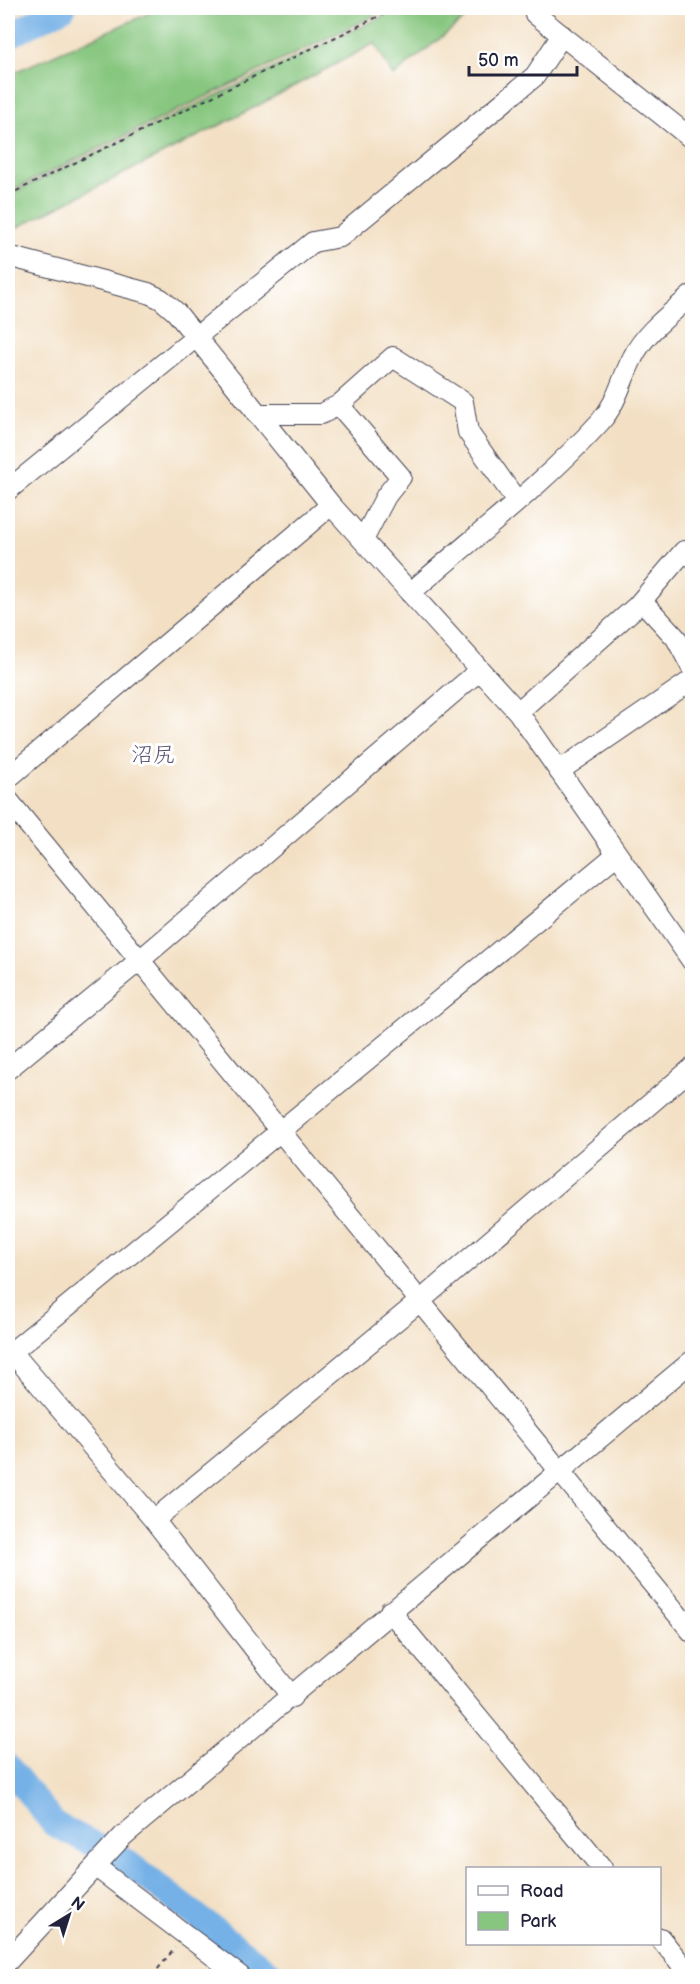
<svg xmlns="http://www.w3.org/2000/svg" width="700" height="1984" viewBox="0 0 700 1984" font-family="'Balsamiq Sans','Klee One',sans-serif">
  <rect width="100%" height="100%" fill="#fff"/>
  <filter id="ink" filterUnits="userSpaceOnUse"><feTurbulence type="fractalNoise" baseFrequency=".0167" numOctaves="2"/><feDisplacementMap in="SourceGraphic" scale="12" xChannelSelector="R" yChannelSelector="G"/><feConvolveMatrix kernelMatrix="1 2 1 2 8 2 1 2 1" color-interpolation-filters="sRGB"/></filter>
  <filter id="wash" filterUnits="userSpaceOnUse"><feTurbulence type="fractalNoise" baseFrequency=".008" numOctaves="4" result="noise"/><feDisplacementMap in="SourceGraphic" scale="24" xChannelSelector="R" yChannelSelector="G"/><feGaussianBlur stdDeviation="1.35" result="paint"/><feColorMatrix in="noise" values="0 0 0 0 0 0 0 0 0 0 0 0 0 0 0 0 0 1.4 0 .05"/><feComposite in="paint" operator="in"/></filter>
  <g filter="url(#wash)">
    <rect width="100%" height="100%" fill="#f3e0c4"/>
    <path fill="#86c67e" stroke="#54745c" stroke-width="1.5" d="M161,8H390L8,192V75Z
      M400,8H478L393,76L375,43L240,115L8,232V195Z"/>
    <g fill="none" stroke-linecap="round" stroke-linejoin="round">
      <path stroke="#74b1e6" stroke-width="26" d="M8,36L63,8
        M8,1767L54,1824L124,1860L274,1976"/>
    </g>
  </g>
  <g filter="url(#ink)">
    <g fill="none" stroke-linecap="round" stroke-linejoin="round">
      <defs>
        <path id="minor" d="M535,14L692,139
          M8,256L148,293L161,299L176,312L331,505L518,712L692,961
          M339,405L401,477L386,496L363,540
          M257,414H321L339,405L393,357L463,402L468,432L516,500
          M8,490L313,242L340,237L535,76L562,35
          M410,593C474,537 544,484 600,422C618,402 621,380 633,357C645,332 672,313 692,295
          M642,601L676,638L692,668
          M518,712L637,606L684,551L692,557
          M559,771L692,680
          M8,778L331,505
          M8,800L692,1632
          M8,1069L140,960L480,670
          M12,1352L154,1520L292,1697
          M8,1355L616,855
          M154,1520L420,1301L692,1068
          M390,1611L602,1868
          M96,1867L240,1976
          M660,1938L691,1976
          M8,1961L123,1836L692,1361"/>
      </defs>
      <use href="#minor" stroke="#413e50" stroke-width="22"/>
      <path stroke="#413e50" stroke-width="2" stroke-dasharray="4.5 4.5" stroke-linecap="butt" d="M8,195L396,8
        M152,1976L175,1948"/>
      <use href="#minor" stroke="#fff" stroke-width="20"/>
    </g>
  </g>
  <g text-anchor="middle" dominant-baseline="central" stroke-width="6" stroke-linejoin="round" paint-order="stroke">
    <g font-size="22" fill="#555172" stroke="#fff">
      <text x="153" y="755">沼尻</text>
    </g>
  </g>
  <rect width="700" height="1984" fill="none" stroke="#fff" stroke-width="30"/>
  <rect x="466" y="1867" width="195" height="78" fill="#ffffff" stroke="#a7a7b1" stroke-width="1.5"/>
  <rect x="478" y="1886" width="30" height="9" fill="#ffffff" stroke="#a7a7b1" stroke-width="1.5"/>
  <text x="520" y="1897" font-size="18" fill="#22223b">Road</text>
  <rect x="478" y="1912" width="30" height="18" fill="#86c67e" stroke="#a7a7b1" stroke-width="1.5"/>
  <text x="520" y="1927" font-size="18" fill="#22223b">Park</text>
  <g transform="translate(69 1915) rotate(38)" stroke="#ffffff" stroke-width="4.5" paint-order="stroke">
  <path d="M0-4.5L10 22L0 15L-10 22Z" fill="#22223b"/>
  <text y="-9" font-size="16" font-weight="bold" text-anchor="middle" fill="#22223b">N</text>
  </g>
  <path d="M469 66v9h108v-9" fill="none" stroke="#22223b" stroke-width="3"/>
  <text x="478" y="66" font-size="18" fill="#22223b" stroke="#ffffff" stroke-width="4.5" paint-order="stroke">50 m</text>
</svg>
